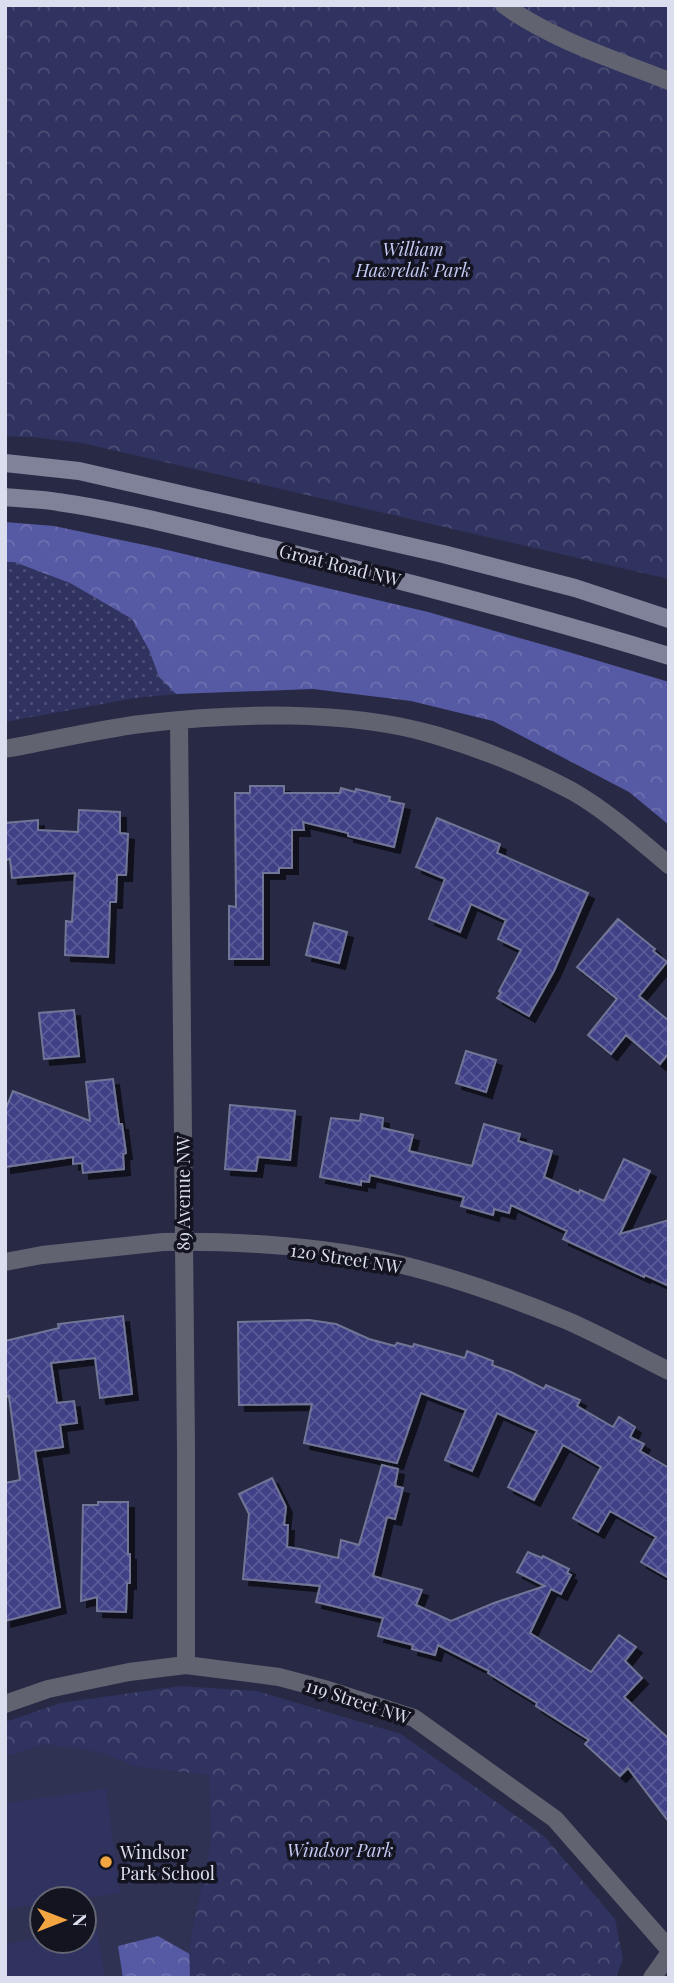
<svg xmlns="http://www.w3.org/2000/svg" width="674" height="1983" viewBox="0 0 674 1983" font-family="'Playfair Display',serif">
  <defs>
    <pattern id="grass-dots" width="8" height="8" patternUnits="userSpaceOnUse" patternTransform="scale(1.75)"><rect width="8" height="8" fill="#30325f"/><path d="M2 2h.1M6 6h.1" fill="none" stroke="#4d4f76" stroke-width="1.8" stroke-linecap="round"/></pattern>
    <pattern id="forest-crowns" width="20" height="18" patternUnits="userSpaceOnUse" patternTransform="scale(1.75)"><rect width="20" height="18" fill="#5659a3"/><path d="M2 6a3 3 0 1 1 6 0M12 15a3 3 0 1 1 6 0" fill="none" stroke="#6e70b0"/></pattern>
    <pattern id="park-crowns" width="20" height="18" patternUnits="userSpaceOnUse" patternTransform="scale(1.75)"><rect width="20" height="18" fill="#30325f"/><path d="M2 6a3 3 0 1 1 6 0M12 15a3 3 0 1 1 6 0" fill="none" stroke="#4d4f76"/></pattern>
    <pattern id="building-cross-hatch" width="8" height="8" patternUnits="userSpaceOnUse" patternTransform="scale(1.75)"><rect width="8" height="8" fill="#3f3f87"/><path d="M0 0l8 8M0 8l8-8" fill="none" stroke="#5a5a98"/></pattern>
    <filter id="shadow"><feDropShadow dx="6" dy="6" stdDeviation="0" flood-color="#0009"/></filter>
  </defs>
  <rect width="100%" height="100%" fill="#282a45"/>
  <path fill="#303253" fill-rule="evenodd" d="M46,1744L102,1753L136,1767L209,1775L211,1840L189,1944L190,1978H5V1757ZM42,1899H84V1941H42Z"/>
  <path fill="url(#grass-dots)" d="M5,562H14L70,583L132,619L149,650L159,677L176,694L135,698L5,722Z"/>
  <path fill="url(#forest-crowns)" d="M5,522L54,526L159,548L293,580L428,612L562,650L669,682V825L629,792L493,721L411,701L313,689L176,694L159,677L149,650L132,619L70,583L14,562H5Z
    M158,1936L202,1961L207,1978H123L118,1946Z"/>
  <path fill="url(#park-crowns)" d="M5,5H669V579L82,443L31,437L5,436Z
    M180,1686L257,1691L401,1734L544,1836L615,1919L623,1959L616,1978H190L189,1945L211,1840L209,1775L136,1767L102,1753L46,1744L5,1757V1722L61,1703Z"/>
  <path fill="#30325f" d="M106,1789L120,1893L78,1899H42V1904L5,1909V1803Z
    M97,1930L105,1978H5V1944L42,1938V1941H84V1932Z"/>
  <path fill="url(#building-cross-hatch)" stroke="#727696" stroke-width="2" filter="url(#shadow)" d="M250,786H284V793H340L341,788L355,792L356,789L390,797L389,801L404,804L394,847L348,836V833L303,822L304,830H292V868H279V873H263V959H229V906L236,907L235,793H250Z
    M79,810L120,812V833L128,834L126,875H117L116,902H110L108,957L65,955L66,921L72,922L75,873L12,878L10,859L5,860V823L38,820V830L78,832Z
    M437,818L500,844L497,853L588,893L554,971L529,1016L497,998L501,993L499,991L521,950L498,939L506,920L471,904L460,932L429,919L445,879L416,867Z
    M618,919L655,949L653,951L667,962L639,996L669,1021V1053L660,1064L626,1035L611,1054L588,1035L617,999L577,967Z
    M314,923L347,932L339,963L306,955Z
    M74,1010L79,1056L44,1059L39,1013Z
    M466,1051L496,1060L486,1092L456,1083Z
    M113,1079L119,1124H122L126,1153L123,1154L124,1169L83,1173L82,1163L73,1164V1157L5,1167V1111L13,1091L90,1121L86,1082Z
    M230,1105L295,1111L290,1160L258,1157L256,1171L225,1169Z
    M361,1114L383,1118L382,1128L413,1135L409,1151L472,1166L484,1124L520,1134L518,1141L552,1151L544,1177L579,1193L580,1190L604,1201L624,1159L650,1171L620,1234L669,1220V1286L645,1275L644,1277L563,1239L567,1231L511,1205L509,1213L494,1209L493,1215L461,1206L464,1197L370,1175L369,1182L361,1181V1185L320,1177L331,1118L360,1121Z
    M123,1316L132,1394L100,1398L95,1358L51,1363L57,1403L74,1401L77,1423L60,1425L63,1447L35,1451L60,1607L5,1621V1483L20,1480L9,1396L5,1397V1341L59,1328L58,1324Z
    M309,1320L336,1324L369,1339L395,1346L397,1343L413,1347L414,1344L465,1358L467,1351L493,1361L492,1365L511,1372L544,1389L546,1385L580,1400L577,1406L613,1427L619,1417L635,1427L630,1437L644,1444L640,1451L669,1468V1578L641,1562L656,1537L610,1511L598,1532L573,1518L601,1467L563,1445L534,1500L508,1487L537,1431L497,1413L472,1471L445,1460L466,1410L421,1393L397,1463L304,1443L312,1404L239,1405L238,1322Z
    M382,1465L398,1469L395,1486L403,1488L395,1519L387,1517L373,1576L422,1590L416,1605L451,1621L494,1603L545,1586L517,1572L528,1552L542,1558L543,1556L569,1569L567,1573L571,1575L561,1594L551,1589L530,1633L591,1672L619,1635L636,1647L625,1661L642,1678L624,1697L669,1739V1822L628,1768L620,1776L585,1744L589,1740L536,1706L537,1703L488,1673L489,1671L438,1645L435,1655L412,1649L413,1645L378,1636L383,1618L316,1602L320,1586L243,1579L249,1514L239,1494L272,1478L286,1507L284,1525H288L287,1547L300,1549L338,1558L341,1540L359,1545Z
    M98,1502H128V1554H130V1583H127L126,1612L97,1611V1597L81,1601L83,1505H98Z"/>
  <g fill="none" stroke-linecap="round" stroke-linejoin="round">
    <path stroke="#626371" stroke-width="18" d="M504,5C553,40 613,59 669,81
      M179,721L186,1449V1665
      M5,749C50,741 95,730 141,724C231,713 347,709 435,735C482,749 529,768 572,791C607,811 638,839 669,865
      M5,1704L48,1689L129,1672L186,1665L279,1677L328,1690L414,1718L555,1819L669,1949
      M652,1978L669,1954"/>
    <path stroke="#626371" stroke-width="18" d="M5,1262L42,1255L163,1242C234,1241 317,1246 386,1261C448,1275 510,1297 568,1321C602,1336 635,1354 669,1371"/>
    <path stroke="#7f8298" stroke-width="18" d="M5,463L79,471L443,554L575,588L669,619
      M5,497C23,499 41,499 58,502C128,512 197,531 265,547C401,580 535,615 669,656"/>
  </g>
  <circle fill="#f2a541" stroke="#131420" stroke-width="2.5" cx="106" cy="1862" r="7"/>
  <g text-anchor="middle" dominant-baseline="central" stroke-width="7" stroke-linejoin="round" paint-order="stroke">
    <g font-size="18" font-style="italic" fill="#c5cbf4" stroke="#131420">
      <text x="413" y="249">William<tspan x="413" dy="21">Hawrelak Park</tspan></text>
      <text x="340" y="1850">Windsor Park</text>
    </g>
    <g font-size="18" fill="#dbdeef" stroke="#131420">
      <text transform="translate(340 565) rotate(14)">Groat Road NW</text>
      <text transform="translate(183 1193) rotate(-90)">89 Avenue NW</text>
      <text transform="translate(346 1258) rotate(9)">120 Street NW</text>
      <text transform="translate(358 1701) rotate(18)">119 Street NW</text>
    </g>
    <g font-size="18" fill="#dbdeef" stroke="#131420" text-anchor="start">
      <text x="120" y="1852">Windsor<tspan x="120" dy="21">Park School</tspan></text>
    </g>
  </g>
  <rect width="674" height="1983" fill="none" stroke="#dbdeef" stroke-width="14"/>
  <g transform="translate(63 1920) rotate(90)"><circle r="33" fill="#131420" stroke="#636573" stroke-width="2"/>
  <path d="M0-5L12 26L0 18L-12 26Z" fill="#f2a541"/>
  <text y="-10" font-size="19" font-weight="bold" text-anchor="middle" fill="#dbdeef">N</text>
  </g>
</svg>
